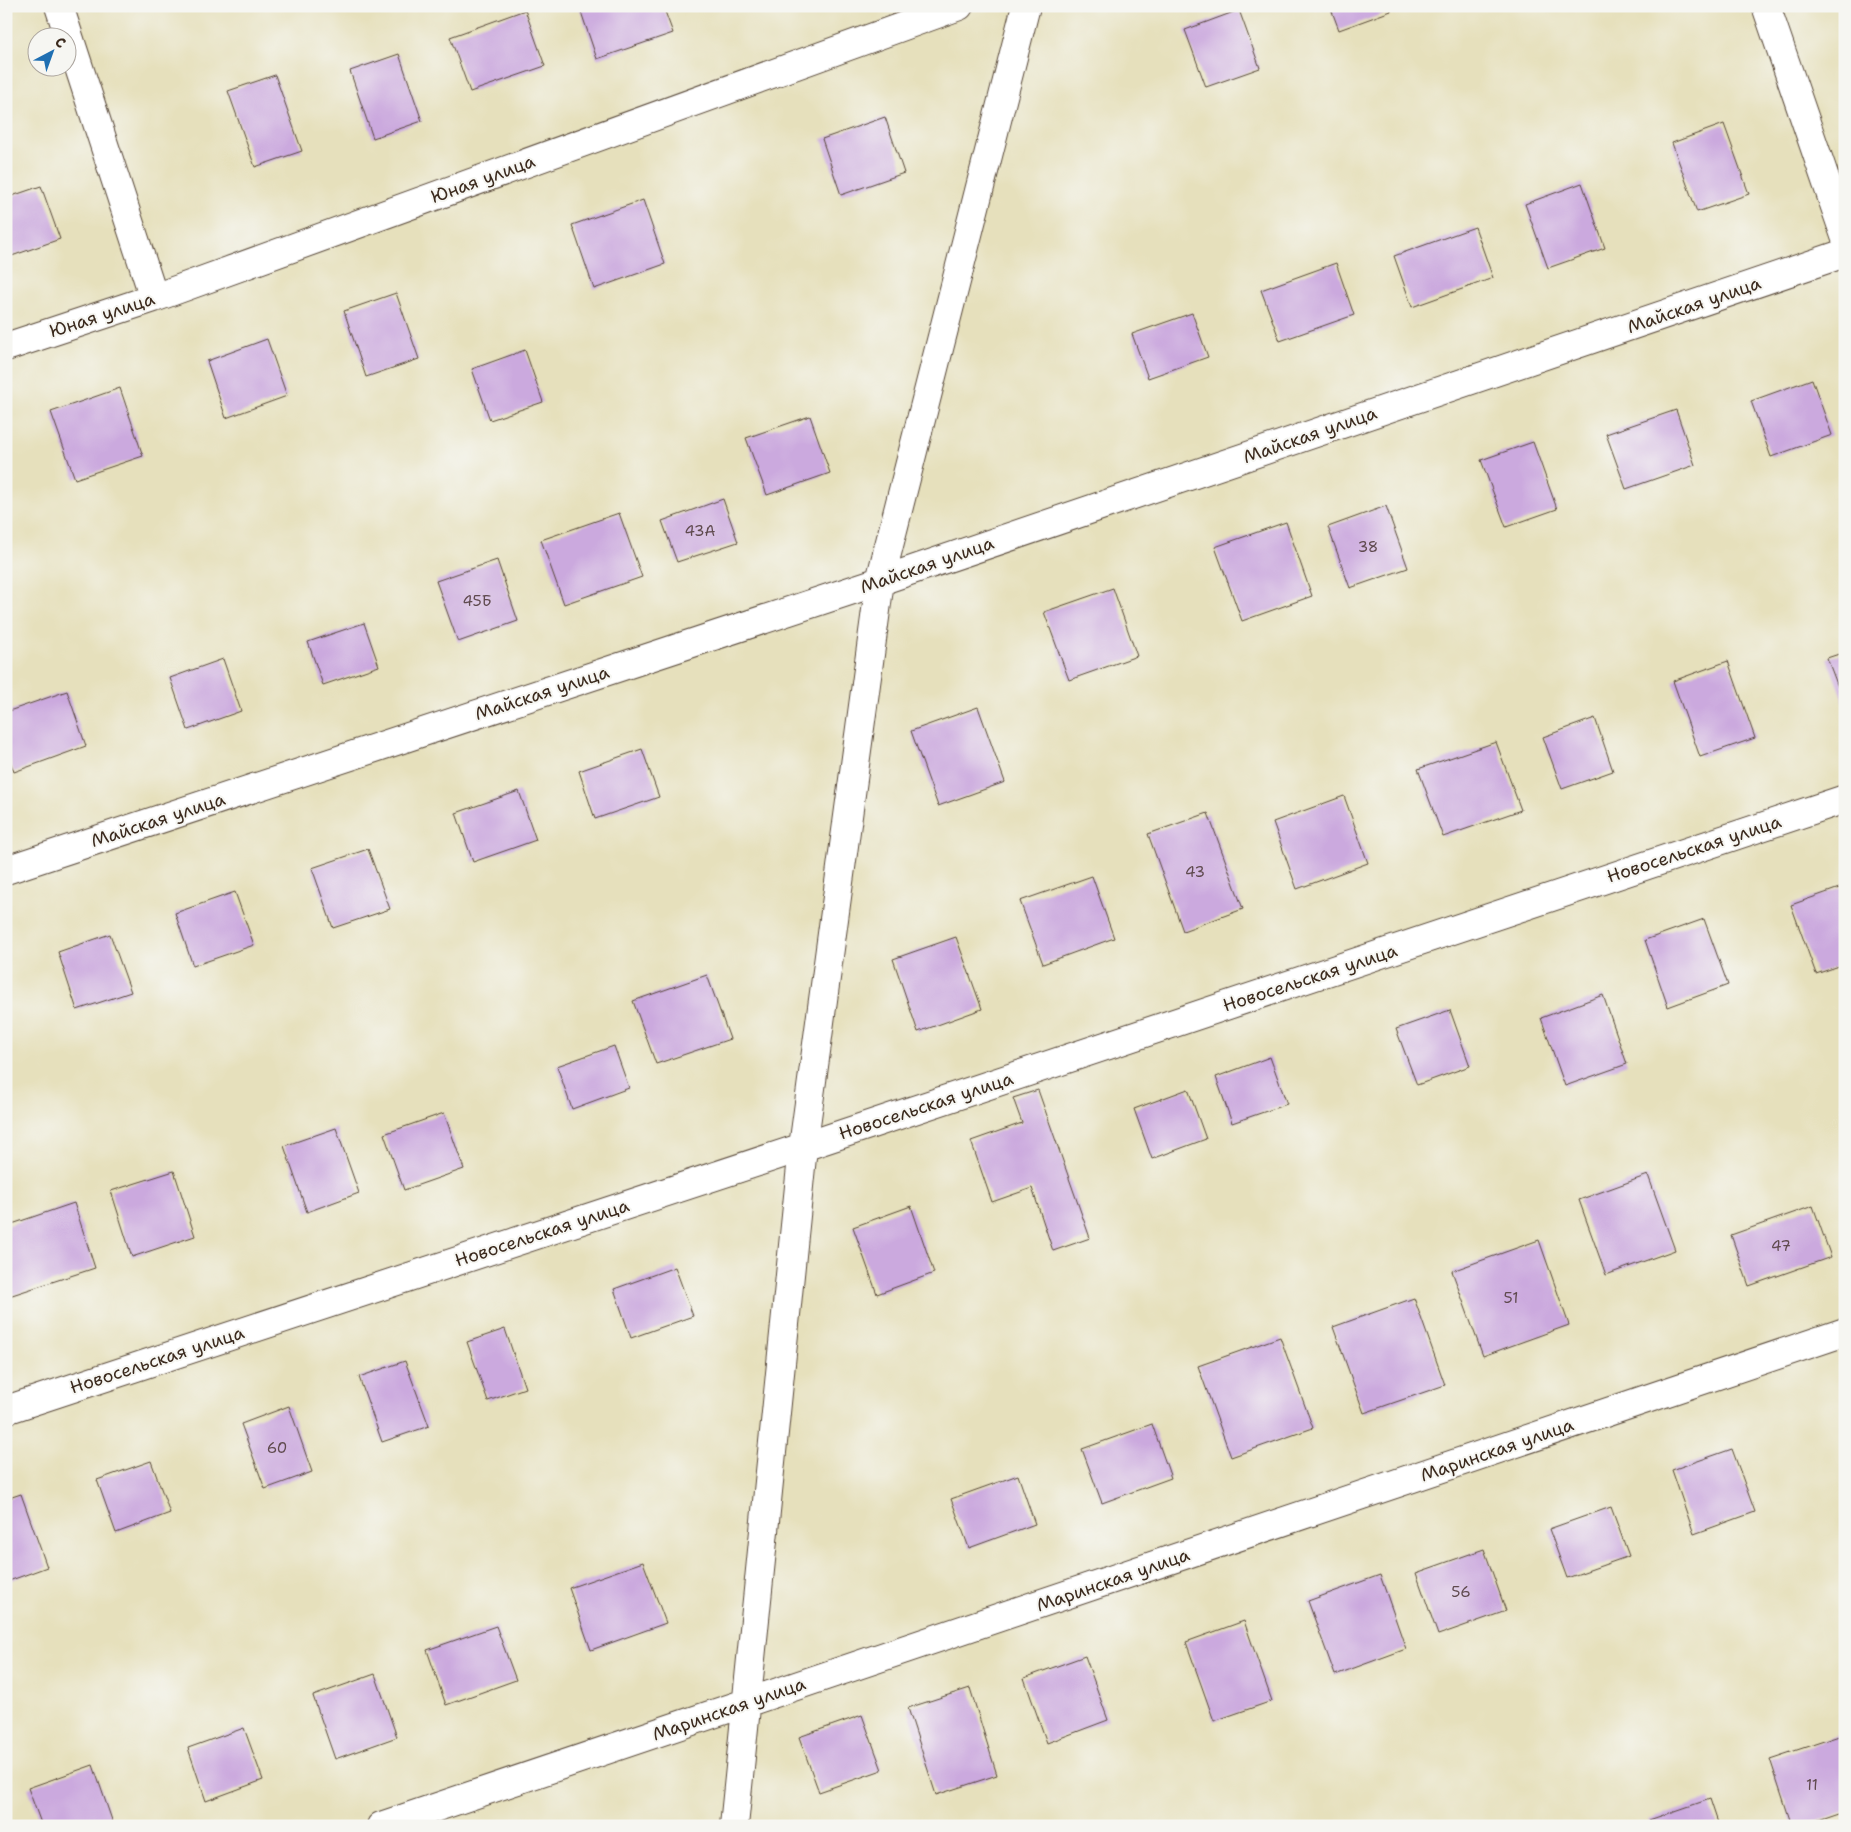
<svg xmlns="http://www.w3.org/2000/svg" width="1851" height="1832" viewBox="0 0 1851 1832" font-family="'Shantell Sans',sans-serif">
  <rect width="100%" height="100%" fill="#f6f6f2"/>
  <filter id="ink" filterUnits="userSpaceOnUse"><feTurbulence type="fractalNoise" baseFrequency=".02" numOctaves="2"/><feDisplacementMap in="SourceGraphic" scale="10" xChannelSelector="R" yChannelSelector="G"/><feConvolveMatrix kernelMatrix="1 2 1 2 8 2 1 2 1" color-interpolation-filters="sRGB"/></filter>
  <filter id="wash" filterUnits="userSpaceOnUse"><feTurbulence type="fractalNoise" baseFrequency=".0096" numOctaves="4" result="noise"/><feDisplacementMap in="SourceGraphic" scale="20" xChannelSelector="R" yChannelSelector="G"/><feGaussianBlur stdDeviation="1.12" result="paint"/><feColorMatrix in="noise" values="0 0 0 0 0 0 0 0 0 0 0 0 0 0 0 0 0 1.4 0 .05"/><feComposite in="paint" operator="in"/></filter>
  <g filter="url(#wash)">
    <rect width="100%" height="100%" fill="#e6e0bc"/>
    <g id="blocks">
      <path fill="#cba9de" d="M579,6H663L673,33L597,59Z
        M1330,6H1390L1391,11L1339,30Z
        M525,10L545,66L470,92L450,37Z
        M1239,10L1260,68L1206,87L1185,30Z
        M399,54L422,121L373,138L350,71Z
        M275,75L302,151L255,167L228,91Z
        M885,117L904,173L841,195L822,139Z
        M1724,124L1749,194L1697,212L1672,143Z
        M1582,183L1605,248L1548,268L1525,204Z
        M41,186L60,239L6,258V198Z
        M643,200L665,264L594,289L572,225Z
        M1475,227L1493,278L1412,307L1394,256Z
        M1336,263L1354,315L1280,341L1261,290Z
        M396,293L419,359L366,377L344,311Z
        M1192,313L1208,357L1148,378L1132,334Z
        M267,339L287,396L226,418L207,361Z
        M525,350L543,402L490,420L472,369Z
        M1812,379L1832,435L1771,457L1751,401Z
        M120,388L143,456L75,479L51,412Z
        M1676,410L1695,465L1626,489L1606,434Z
        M810,416L830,473L767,495L746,438Z
        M1533,442L1557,509L1506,527L1481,460Z
        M723,499L738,542L677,562L662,521Z
        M1386,506L1408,568L1350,588L1328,527Z
        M619,513L642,577L564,604L541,540Z
        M1286,522L1312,596L1242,621L1215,547Z
        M497,560L518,621L458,642L436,581Z
        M1113,588L1137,656L1069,680L1044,612Z
        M364,623L379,666L323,685L308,642Z
        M1845,652V705L1827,658Z
        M223,659L241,711L188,730L170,678Z
        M1728,661L1755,738L1700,757L1673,681Z
        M67,691L86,746L14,772L6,750V712Z
        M978,707L1005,782L938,806L911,731Z
        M1595,718L1613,771L1562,789L1543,737Z
        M1496,742L1521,810L1443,837L1418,769Z
        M642,749L659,797L595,819L579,771Z
        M519,791L536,840L473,862L456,813Z
        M1344,796L1368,863L1297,889L1273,822Z
        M1208,813L1243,909L1183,931L1148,834Z
        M368,849L390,909L333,928L312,868Z
        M1092,876L1114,938L1043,964L1020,901Z
        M1845,886V964L1816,974L1791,905Z
        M235,892L254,945L193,966L175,913Z
        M1704,919L1728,985L1668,1007L1645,940Z
        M110,934L131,992L77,1010L58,952Z
        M956,937L982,1009L918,1032L893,959Z
        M707,975L730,1039L656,1064L633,1001Z
        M1603,995L1627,1064L1565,1086L1541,1018Z
        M1450,1010L1470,1066L1417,1085L1396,1029Z
        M614,1046L629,1088L572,1109L557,1066Z
        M1270,1057L1287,1104L1232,1123L1216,1077Z
        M1188,1089L1206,1139L1152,1159L1134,1109Z
        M1038,1090L1090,1238L1053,1251L1032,1188L992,1202L971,1141L1022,1123L1013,1098Z
        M444,1113L464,1169L404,1190L384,1134Z
        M336,1128L359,1193L307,1212L284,1146Z
        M174,1171L195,1236L132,1257L111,1191Z
        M1648,1175L1675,1250L1606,1275L1579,1200Z
        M74,1203L95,1268L6,1297V1226Z
        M911,1206L934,1273L877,1294L853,1227Z
        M1813,1206L1831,1257L1749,1286L1731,1235Z
        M1539,1240L1569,1325L1483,1356L1452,1271Z
        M675,1267L693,1316L631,1338L614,1289Z
        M1414,1298L1445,1385L1364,1413L1333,1327Z
        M505,1329L525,1388L488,1401L467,1342Z
        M1280,1337L1313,1428L1231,1457L1198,1366Z
        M405,1361L429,1426L382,1442L359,1377Z
        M289,1406L312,1472L265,1489L241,1424Z
        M1152,1424L1171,1478L1102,1503L1082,1449Z
        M1732,1449L1755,1512L1694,1534L1672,1470Z
        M151,1461L170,1513L116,1533L97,1480Z
        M1018,1475L1035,1524L969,1548L951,1499Z
        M21,1494L47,1567L6,1582V1499Z
        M1611,1507L1629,1556L1567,1578L1549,1529Z
        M1484,1549L1506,1611L1438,1635L1416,1573Z
        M643,1562L666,1623L591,1650L569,1588Z
        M1380,1575L1406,1649L1335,1675L1308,1601Z
        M1244,1621L1272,1701L1214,1721L1186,1642Z
        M496,1626L516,1680L446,1705L427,1650Z
        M1085,1656L1108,1720L1047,1743L1024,1678Z
        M375,1674L397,1737L335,1759L313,1696Z
        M970,1688L997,1775L936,1795L908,1708Z
        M862,1715L882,1770L819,1792L799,1737Z
        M244,1728L263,1780L206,1801L188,1748Z
        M1839,1736L1845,1754V1811L1801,1826H1792L1770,1759Z
        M93,1765L114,1826H42L28,1788Z
        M1710,1799L1719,1826H1652L1649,1820Z"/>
    </g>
  </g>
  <g filter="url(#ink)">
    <use href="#blocks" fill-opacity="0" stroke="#554536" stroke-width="1"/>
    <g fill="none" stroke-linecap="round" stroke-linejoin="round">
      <defs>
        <path id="street" d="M59,6L154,298
          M1766,6L1845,236
          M6,347L154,298L959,6
          M6,870L880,581L1845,253
          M6,1410L803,1147L1845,799
          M381,1826L1845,1332
          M734,1826L803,1147L880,581L1026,6"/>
      </defs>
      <use href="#street" stroke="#554536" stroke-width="30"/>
      <use href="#street" stroke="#fff" stroke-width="28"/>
    </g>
  </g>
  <g text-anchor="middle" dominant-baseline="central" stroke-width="4" stroke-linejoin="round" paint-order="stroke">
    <g font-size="15" fill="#5f4a4e">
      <text x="700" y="531">43А</text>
      <text x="1368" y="547">38</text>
      <text x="477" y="601">45Б</text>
      <text x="1195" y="872">43</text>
      <text x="1781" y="1246">47</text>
      <text x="1511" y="1298">51</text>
      <text x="277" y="1448">60</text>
      <text x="1461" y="1592">56</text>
      <text x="1812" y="1785">11</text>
    </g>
    <g font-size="18" fill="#3b2a1e" stroke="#f6f6f2">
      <text transform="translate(483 179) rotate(-20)">Юная улица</text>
      <text transform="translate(1694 305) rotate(-19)">Майская улица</text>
      <text transform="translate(102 315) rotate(-18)">Юная улица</text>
      <text transform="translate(1310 435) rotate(-19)">Майская улица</text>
      <text transform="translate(927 565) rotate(-19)">Майская улица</text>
      <text transform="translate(542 693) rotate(-18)">Майская улица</text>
      <text transform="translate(158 820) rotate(-18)">Майская улица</text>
      <text transform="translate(1694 849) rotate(-18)">Новосельская улица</text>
      <text transform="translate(1310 978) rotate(-18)">Новосельская улица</text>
      <text transform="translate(926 1106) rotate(-18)">Новосельская улица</text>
      <text transform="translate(542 1233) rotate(-18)">Новосельская улица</text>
      <text transform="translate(157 1360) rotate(-18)">Новосельская улица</text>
      <text transform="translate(1497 1450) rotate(-19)">Маринская улица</text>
      <text transform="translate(1113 1580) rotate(-19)">Маринская улица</text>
      <text transform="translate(729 1709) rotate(-19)">Маринская улица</text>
    </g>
  </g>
  <rect width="1851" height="1832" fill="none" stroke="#f6f6f2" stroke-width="25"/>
  <g transform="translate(52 52) rotate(41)"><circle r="24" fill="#f6f6f2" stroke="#aba49d"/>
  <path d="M0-4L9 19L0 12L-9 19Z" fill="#1f6fb2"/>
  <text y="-8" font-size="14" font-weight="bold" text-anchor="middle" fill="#3b2a1e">С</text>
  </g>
</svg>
